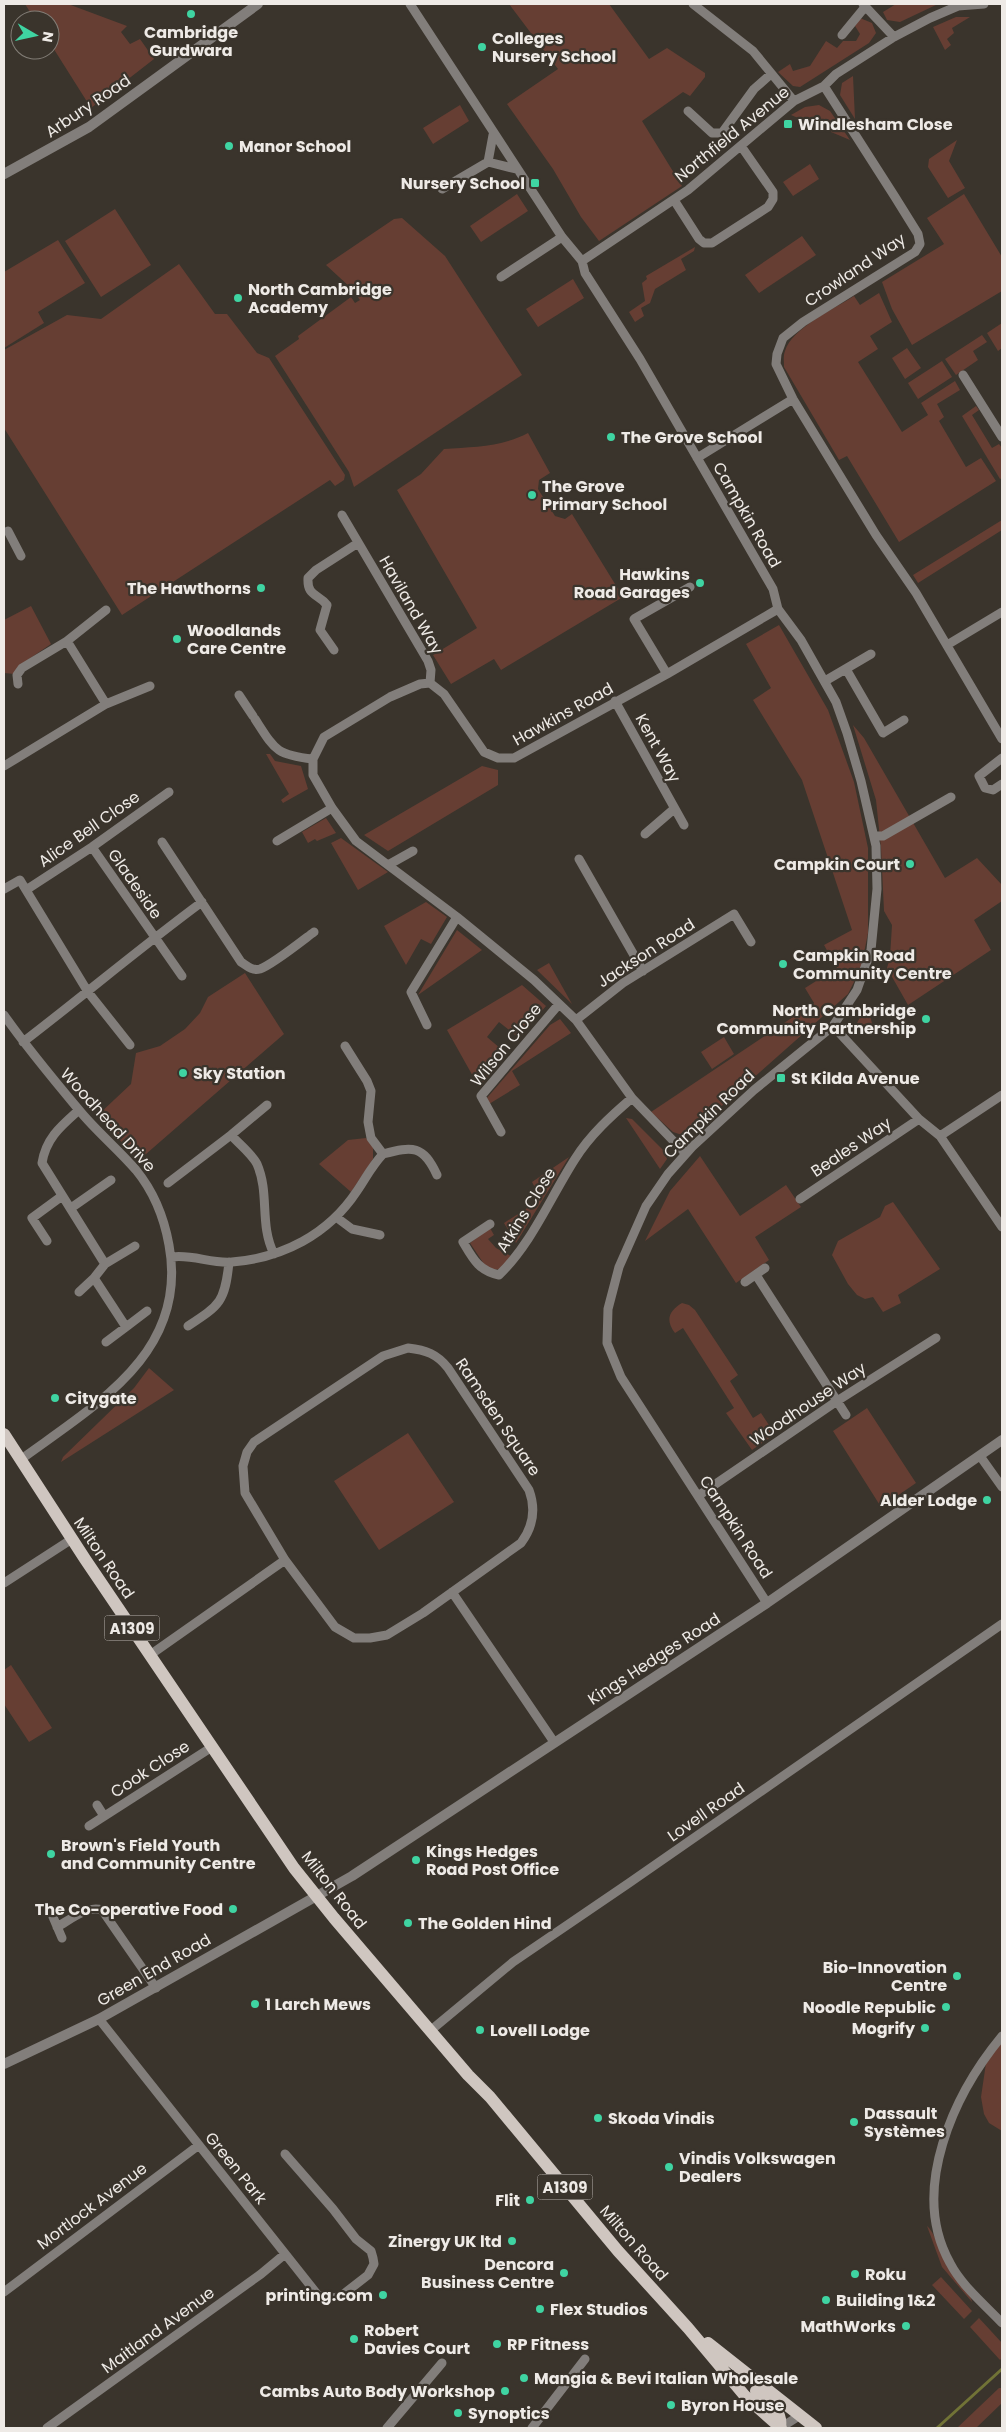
<svg xmlns="http://www.w3.org/2000/svg" width="1006" height="2432" viewBox="0 0 1006 2432" font-family="Poppins,sans-serif">
  <rect width="100%" height="100%" fill="#3a342c"/>
  <path fill="#663e33" d="M25,4H68L127,26L121,32L130,44L140,39L154,59L91,108L50,43V20H35Z
    M509,4H609L649,59L667,48L705,73V77L690,96L683,92L642,121L682,186L599,241L581,217L553,169L507,104L558,69Z
    M896,4H938L900,22L887,20L883,12Z
    M956,17H970L952,28L954,33L947,39L951,45L945,50L933,27Z
    M860,18L872,23L876,33L869,43L800,87L793,86L778,72L790,64L793,71L810,66L826,41L837,48L843,41H856L860,34L855,26Z
    M853,76L855,119L840,95L842,83Z
    M460,105L469,121L433,144L423,128Z
    M819,105L830,111L850,140L791,115L805,107Z
    M957,140L949,161L965,188L948,198L928,167L929,159Z
    M810,164L819,179L793,196L783,182Z
    M517,194L528,211L481,242L470,226Z
    M964,194L1002,257V291L912,345L892,309L882,282L944,244L927,218Z
    M115,209L151,265L101,297L65,241Z
    M402,218L445,256L522,375L354,487L349,472L275,356L299,339L298,336L351,297L355,303L360,300L351,288L326,265L394,219Z
    M802,236L816,255L759,293L745,275Z
    M58,240L85,283L38,312L44,323L4,348V272Z
    M695,247L694,251L681,259L686,270L655,289L650,303L641,308L644,316L635,322L629,312L645,301L642,283L647,279L646,276Z
    M179,264L215,314H227L257,353L269,358L345,475L344,480L335,486L330,480L122,615L4,428V350L67,315L101,319Z
    M573,279L584,298L538,327L526,309Z
    M879,293L892,322L870,336L878,349L858,362L902,432L928,415L921,403L955,381L960,390L937,404L944,417L939,421L966,467L981,458L996,481L899,542L847,456L839,460L784,367C784,362 783,356 785,351C792,328 834,309 854,296L860,305Z
    M1002,323V348L998,351L987,333Z
    M982,335L987,342L973,351L978,360L956,375L945,359Z
    M907,348L921,368L905,379L892,358Z
    M942,361L952,377L918,399L908,383Z
    M976,406L979,410L972,415L992,448L999,444L1002,448V478L1000,479L962,416Z
    M528,433L550,473L539,480L538,489L555,516L565,519L572,514L623,597L501,670L494,659L451,684L433,655L477,628L397,490L421,474L444,449C473,447 502,447 528,433Z
    M1002,520V530L918,583L913,575Z
    M31,606L51,644L29,659L15,674L4,673V620Z
    M779,625L828,710L854,782L868,848V933L861,968L848,994L715,1112L685,1136L673,1132L651,1112L814,1003L805,988L837,968L824,945L852,930L802,780L753,700L771,688L746,644Z
    M853,725L864,738L945,878L977,858L1002,885V901L974,920L991,950L908,1005L887,968L890,957L892,925L884,911L881,848L876,800Z
    M266,754H270L275,761L301,766L308,789L283,803L281,800L289,794Z
    M482,766L498,770V785L388,851L364,835Z
    M326,818L336,833L317,841L315,839L308,843L302,832Z
    M341,838L388,872L358,890L331,843Z
    M426,902L447,917L431,944L421,939L406,965L384,926Z
    M457,930L482,950L418,995Z
    M549,963L572,1004L537,970Z
    M245,973L284,1034L138,1161L98,1115L131,1084L136,1053L160,1046L185,1029L200,1013L208,997Z
    M522,985L546,1006L519,1038L499,1022L487,1037L501,1049L487,1067L492,1072L479,1087L447,1030Z
    M867,1004L873,1027L860,1035L857,1023Z
    M560,1019L571,1033L512,1071L520,1085L489,1104L486,1099L550,1025Z
    M724,1037L734,1054L712,1069L701,1052Z
    M626,1118L632,1119L665,1152L667,1159L660,1169Z
    M366,1138L373,1147V1159L351,1192L319,1164L348,1140Z
    M700,1156L740,1216L786,1185L801,1207L755,1237L769,1260L736,1283L688,1209L645,1241L670,1191Z
    M569,1157L516,1243L504,1223L541,1199L532,1182Z
    M893,1202L940,1269L898,1295L901,1303L883,1312L873,1297L865,1299L857,1295L848,1284L832,1255L838,1241L880,1217L885,1206Z
    M490,1228L494,1235L488,1239L496,1248L511,1256L501,1269L491,1270L484,1264L470,1243Z
    M682,1303L689,1305L695,1310L738,1375L730,1381L753,1418L761,1413L775,1434L752,1450L726,1413L734,1408L683,1328L675,1333C665,1320 669,1311 682,1303Z
    M149,1368L174,1390L61,1462L63,1457L134,1388Z
    M867,1408L916,1483L881,1507L833,1431Z
    M408,1433L454,1502L379,1550L334,1481Z
    M11,1665L52,1728L29,1742L4,1704V1670Z
    M1002,2040V2131L989,2123L984,2114L981,2097L986,2063Z
    M927,2226C937,2235 942,2259 951,2272C959,2282 970,2289 972,2302L942,2267Z
    M941,2277L972,2311L964,2319L932,2285Z
    M979,2318L1002,2343V2358L1000,2360L970,2327Z
    M999,2388H1002V2403L976,2428H957Z"/>
  <g fill="none" stroke-linecap="round" stroke-linejoin="round">
    <path stroke="#717336" stroke-width="3" d="M937,2428L1002,2369"/>
    <path stroke="#827e7b" stroke-width="9" d="M410,4L562,237L582,261L585,273L640,359L773,589L778,609L801,640L836,702L847,733L861,781L876,846L877,889L871,950L857,990L833,1026L754,1090L692,1147L668,1174L646,1206L619,1267L608,1309L607,1343L621,1377L767,1603
      M693,4L753,51L794,101
      M863,4L894,37
      M842,35L865,7
      M824,86L895,197L918,234L920,244L915,252L803,322L783,338L777,354L776,364L793,399L876,535L916,593L1002,739
      M688,111L712,133H722L754,89L771,74
      M488,162L516,169
      M442,189L488,162L493,135
      M674,200L699,239L704,243H712L768,207L773,199V192L741,146
      M582,261L688,190L794,101L824,86L836,74L858,60L894,37L930,18L958,6L984,4
      M501,277L562,237
      M963,375L1002,437
      M697,458L793,399
      M342,515L428,661L431,670L430,683
      M8,531L21,556
      M67,641L106,610
      M947,645L1002,612
      M334,650L320,630L327,605C318,593 307,597 308,578L316,570L358,543
      M846,669L883,733L904,720
      M667,674L634,619L690,587
      M825,681L871,654
      M18,684L17,675L22,668L67,641L106,704
      M239,695L253,716
      M615,701L684,825
      M255,719C275,750 276,755 313,759
      M1002,758L979,776L985,788L993,790L1002,784
      M4,766L106,704L150,686
      M645,834L674,809
      M874,836H883L951,797
      M277,841L332,808
      M162,842L241,962C247,966 252,971 260,969C272,965 302,941 314,932
      M92,847L182,976
      M579,859L643,971
      M388,865L413,851
      M4,889L20,880L26,890
      M4,1015C27,1048 53,1079 79,1110C96,1131 118,1149 136,1170C154,1192 164,1217 169,1245C189,1353 95,1405 20,1460
      M576,1020L623,983L734,914L751,942
      M427,1025L411,992L457,917
      M833,1026L919,1119L940,1136L1002,1227
      M23,1042C83,996 141,947 202,902
      M130,1045L88,992L26,890L92,847L169,792
      M79,1110C61,1126 46,1138 42,1163L105,1264L94,1278L126,1327L147,1311
      M501,1132L481,1096L559,1004
      M231,1135C239,1144 252,1154 257,1164C270,1194 259,1224 274,1254
      M940,1136L1002,1095
      M685,1153L632,1098L576,1020L534,980L457,917L356,841L332,808L313,775V759L324,737L390,697L420,684L430,683L444,694L484,752L498,758H514L667,674L778,609
      M383,1154C413,1146 423,1145 437,1175
      M168,1183L231,1135L267,1105
      M800,1199L919,1119
      M71,1208L111,1180
      M336,1217L352,1229L380,1235
      M490,1224L463,1242C473,1259 479,1271 499,1275C532,1243 550,1198 575,1159C590,1135 611,1116 632,1098
      M47,1241L32,1218L62,1196
      M172,1257C192,1254 212,1264 232,1262C282,1258 328,1235 357,1191C366,1178 371,1167 383,1154L371,1138L368,1122L371,1091L367,1081L345,1046
      M105,1264L135,1246
      M756,1275L846,1415
      M745,1282L765,1268
      M79,1292L94,1278
      M188,1326C220,1305 225,1302 229,1262
      M106,1342L126,1327
      M408,1348C426,1350 437,1354 448,1368L529,1490C536,1509 533,1527 521,1543L423,1613L387,1635L370,1638H354L335,1627L285,1560L245,1493L243,1466L247,1452L254,1442L383,1356Z
      M980,1456L1002,1487
      M698,1496L837,1401L936,1338
      M4,1583L72,1539
      M452,1592L554,1742
      M150,1655L285,1560
      M97,1805L104,1816
      M89,1826L212,1747
      M53,1917L62,1938
      M57,1927C70,1920 87,1905 102,1910L156,1988
      M99,2019L317,2294L333,2298L341,2296L368,2275L374,2264L373,2258L371,2251L356,2239L333,2209L285,2154
      M430,2031L513,1962L629,1883L1002,1624
      M1002,2036C954,2094 909,2190 950,2263C962,2286 984,2304 1002,2323
      M4,2292L199,2145
      M47,2428L261,2274L285,2254
      M387,2428L442,2363
      M532,2428L585,2359
      M780,2428L799,2416"/>
    <path stroke="#827e7b" stroke-width="10" d="M4,174L89,127L258,4
      M4,2064L99,2019L352,1876L767,1603L1002,1440"/>
    <path stroke="#cfc6c0" stroke-width="12" d="M4,1434L85,1559L294,1868L334,1918L468,2075L490,2097L618,2251L688,2328L745,2396L781,2428
      M708,2343L816,2428
      M756,2391C767,2401 783,2410 780,2427"/>
  </g>
  <g fill="#3fd4a2" stroke="#3a342c" stroke-width="2">
    <circle cx="191" cy="14" r="5"/>
    <circle cx="482" cy="47" r="5"/>
    <rect x="783" y="119" width="10" height="10" rx="2.5"/>
    <circle cx="229" cy="146" r="5"/>
    <rect x="530" y="178" width="10" height="10" rx="2.5"/>
    <circle cx="238" cy="298" r="5"/>
    <circle cx="611" cy="437" r="5"/>
    <circle cx="532" cy="495" r="5"/>
    <circle cx="700" cy="583" r="5"/>
    <circle cx="261" cy="588" r="5"/>
    <circle cx="177" cy="639" r="5"/>
    <circle cx="910" cy="864" r="5"/>
    <circle cx="783" cy="964" r="5"/>
    <circle cx="926" cy="1019" r="5"/>
    <circle cx="183" cy="1073" r="5"/>
    <rect x="776" y="1073" width="10" height="10" rx="2.5"/>
    <circle cx="55" cy="1398" r="5"/>
    <circle cx="987" cy="1500" r="5"/>
    <circle cx="51" cy="1854" r="5"/>
    <circle cx="416" cy="1860" r="5"/>
    <circle cx="233" cy="1909" r="5"/>
    <circle cx="408" cy="1923" r="5"/>
    <circle cx="957" cy="1976" r="5"/>
    <circle cx="255" cy="2004" r="5"/>
    <circle cx="946" cy="2007" r="5"/>
    <circle cx="925" cy="2028" r="5"/>
    <circle cx="480" cy="2030" r="5"/>
    <circle cx="598" cy="2118" r="5"/>
    <circle cx="854" cy="2122" r="5"/>
    <circle cx="669" cy="2167" r="5"/>
    <circle cx="530" cy="2200" r="5"/>
    <circle cx="512" cy="2241" r="5"/>
    <circle cx="564" cy="2273" r="5"/>
    <circle cx="855" cy="2274" r="5"/>
    <circle cx="383" cy="2295" r="5"/>
    <circle cx="826" cy="2300" r="5"/>
    <circle cx="540" cy="2309" r="5"/>
    <circle cx="906" cy="2326" r="5"/>
    <circle cx="354" cy="2339" r="5"/>
    <circle cx="497" cy="2344" r="5"/>
    <circle cx="524" cy="2378" r="5"/>
    <circle cx="505" cy="2391" r="5"/>
    <circle cx="671" cy="2405" r="5"/>
    <circle cx="458" cy="2413" r="5"/>
  </g>
  <g text-anchor="middle" dominant-baseline="central" stroke-width="4.5" stroke-linejoin="round" paint-order="stroke">
    <g fill="#3a342c" stroke="#b8b3ae" stroke-width="1">
      <rect x="104.5" y="1615.5" width="55" height="25" rx="4"/>
      <rect x="537.5" y="2174.5" width="55" height="25" rx="4"/>
    </g>
    <g font-size="15" font-weight="bold" fill="#eeeae6">
      <text x="132" y="1628">A1309</text>
      <text x="565" y="2187">A1309</text>
    </g>
    <g font-size="16" font-weight="bold" fill="#eeeae6" stroke="#3a342c" text-anchor="start">
      <text x="191" y="32" text-anchor="middle">Cambridge<tspan x="191" dy="18">Gurdwara</tspan></text>
      <text x="492" y="38">Colleges<tspan x="492" dy="18">Nursery School</tspan></text>
      <text x="798" y="124">Windlesham Close</text>
      <text x="239" y="146">Manor School</text>
      <text x="525" y="183" text-anchor="end">Nursery School</text>
      <text x="248" y="289">North Cambridge<tspan x="248" dy="18">Academy</tspan></text>
      <text x="621" y="437">The Grove School</text>
      <text x="542" y="486">The Grove<tspan x="542" dy="18">Primary School</tspan></text>
      <text x="690" y="574" text-anchor="end">Hawkins<tspan x="690" dy="18">Road Garages</tspan></text>
      <text x="251" y="588" text-anchor="end">The Hawthorns</text>
      <text x="187" y="630">Woodlands<tspan x="187" dy="18">Care Centre</tspan></text>
      <text x="900" y="864" text-anchor="end">Campkin Court</text>
      <text x="793" y="955">Campkin Road<tspan x="793" dy="18">Community Centre</tspan></text>
      <text x="916" y="1010" text-anchor="end">North Cambridge<tspan x="916" dy="18">Community Partnership</tspan></text>
      <text x="193" y="1073">Sky Station</text>
      <text x="791" y="1078">St Kilda Avenue</text>
      <text x="65" y="1398">Citygate</text>
      <text x="977" y="1500" text-anchor="end">Alder Lodge</text>
      <text x="61" y="1845">Brown's Field Youth<tspan x="61" dy="18">and Community Centre</tspan></text>
      <text x="426" y="1851">Kings Hedges<tspan x="426" dy="18">Road Post Office</tspan></text>
      <text x="223" y="1909" text-anchor="end">The Co-operative Food</text>
      <text x="418" y="1923">The Golden Hind</text>
      <text x="947" y="1967" text-anchor="end">Bio-Innovation<tspan x="947" dy="18">Centre</tspan></text>
      <text x="265" y="2004">1 Larch Mews</text>
      <text x="936" y="2007" text-anchor="end">Noodle Republic</text>
      <text x="915" y="2028" text-anchor="end">Mogrify</text>
      <text x="490" y="2030">Lovell Lodge</text>
      <text x="864" y="2113">Dassault<tspan x="864" dy="18">Systèmes</tspan></text>
      <text x="608" y="2118">Skoda Vindis</text>
      <text x="679" y="2158">Vindis Volkswagen<tspan x="679" dy="18">Dealers</tspan></text>
      <text x="520" y="2200" text-anchor="end">Flit</text>
      <text x="502" y="2241" text-anchor="end">Zinergy UK ltd</text>
      <text x="554" y="2264" text-anchor="end">Dencora<tspan x="554" dy="18">Business Centre</tspan></text>
      <text x="865" y="2274">Roku</text>
      <text x="373" y="2295" text-anchor="end">printing.com</text>
      <text x="836" y="2300">Building 1&amp;2</text>
      <text x="550" y="2309">Flex Studios</text>
      <text x="896" y="2326" text-anchor="end">MathWorks</text>
      <text x="364" y="2330">Robert<tspan x="364" dy="18">Davies Court</tspan></text>
      <text x="507" y="2344">RP Fitness</text>
      <text x="534" y="2378">Mangia &amp; Bevi Italian Wholesale</text>
      <text x="495" y="2391" text-anchor="end">Cambs Auto Body Workshop</text>
      <text x="681" y="2405">Byron House</text>
      <text x="468" y="2413">Synoptics</text>
    </g>
    <g font-size="16" fill="#eeeae6" stroke="#3a342c">
      <text transform="translate(88 106) rotate(-34)">Arbury Road</text>
      <text transform="translate(732 134) rotate(-39)">Northfield Avenue</text>
      <text transform="translate(855 270) rotate(-34)">Crowland Way</text>
      <text transform="translate(747 515) rotate(60)">Campkin Road</text>
      <text transform="translate(411 605) rotate(60)">Haviland Way</text>
      <text transform="translate(563 714) rotate(-29)">Hawkins Road</text>
      <text transform="translate(658 748) rotate(61)">Kent Way</text>
      <text transform="translate(89 829) rotate(-35)">Alice Bell Close</text>
      <text transform="translate(135 884) rotate(55)">Gladeside</text>
      <text transform="translate(646 953) rotate(-33)">Jackson Road</text>
      <text transform="translate(506 1045) rotate(-51)">Wilson Close</text>
      <text transform="translate(709 1114) rotate(-44)">Campkin Road</text>
      <text transform="translate(108 1120) rotate(48)">Woodhead Drive</text>
      <text transform="translate(851 1147) rotate(-34)">Beales Way</text>
      <text transform="translate(526 1210) rotate(-58)">Atkins Close</text>
      <text transform="translate(808 1404) rotate(-34)">Woodhouse Way</text>
      <text transform="translate(498 1417) rotate(56)">Ramsden Square</text>
      <text transform="translate(736 1527) rotate(57)">Campkin Road</text>
      <text transform="translate(104 1558) rotate(56)">Milton Road</text>
      <text transform="translate(654 1659) rotate(-33)">Kings Hedges Road</text>
      <text transform="translate(150 1769) rotate(-33)">Cook Close</text>
      <text transform="translate(706 1812) rotate(-35)">Lovell Road</text>
      <text transform="translate(334 1890) rotate(52)">Milton Road</text>
      <text transform="translate(154 1970) rotate(-30)">Green End Road</text>
      <text transform="translate(236 2168) rotate(51)">Green Park</text>
      <text transform="translate(92 2206) rotate(-37)">Mortlock Avenue</text>
      <text transform="translate(634 2243) rotate(49)">Milton Road</text>
      <text transform="translate(158 2330) rotate(-36)">Maitland Avenue</text>
    </g>
  </g>
  <rect width="1006" height="2432" fill="none" stroke="#eeeae6" stroke-width="10"/>
  <g transform="translate(35 35) rotate(99)"><circle r="24" fill="#3a342c" stroke="#827d76"/>
  <path d="M0-4L9 19L0 12L-9 19Z" fill="#3fd4a2"/>
  <text y="-8" font-size="14" font-weight="bold" text-anchor="middle" fill="#eeeae6">N</text>
  </g>
</svg>
